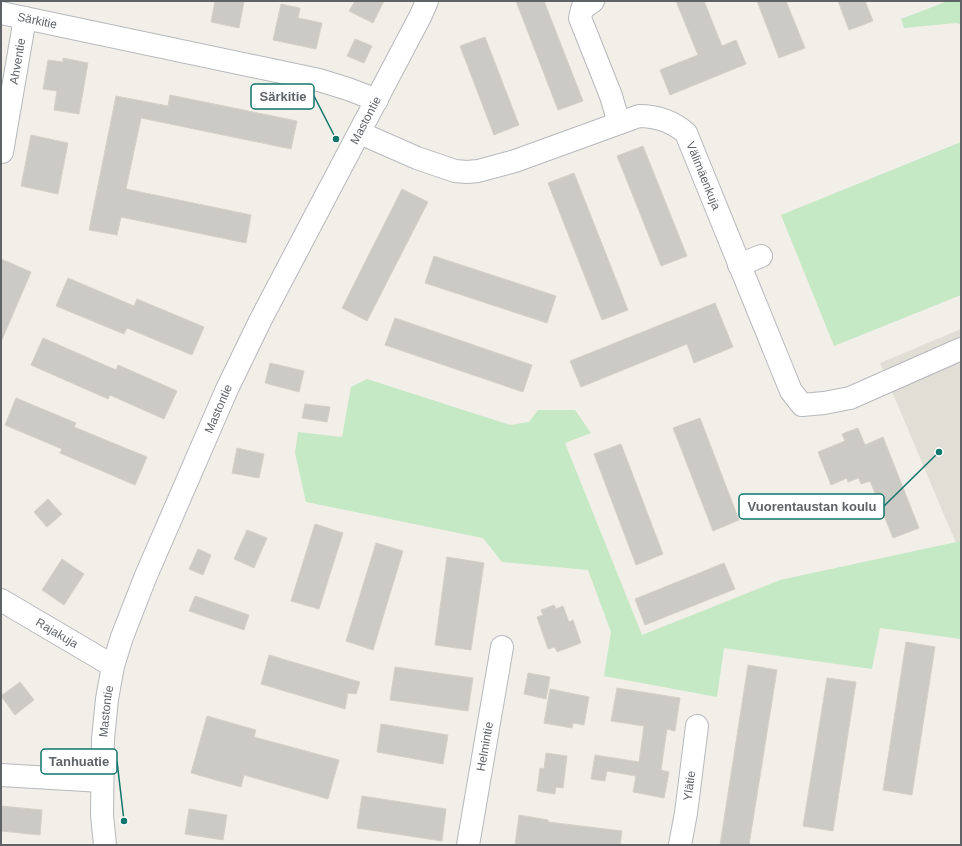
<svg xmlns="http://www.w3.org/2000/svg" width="962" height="846" viewBox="0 0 962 846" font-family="Helvetica,sans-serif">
  <rect width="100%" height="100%" fill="#f1efe8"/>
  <path fill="#e1ded6" d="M961,329V541L956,543L880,363Z"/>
  <path fill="#c5e8c5" d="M948,1H961V24L956,23L904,28L901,19Z
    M961,142V295L834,346L781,215Z
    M367,379L510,425L529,422L538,410H575L591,433L565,443L642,635L780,580L961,541V639L880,628L872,669L724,648L717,697L604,676L611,632L588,570L502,562L483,538L306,502L295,453L298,432L342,437L351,387Z"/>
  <path fill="#cccac5" stroke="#d6d1c6" d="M215,1H244L239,28L211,22Z
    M355,1H384L373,23L349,11Z
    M516,1H544L583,101L558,110Z
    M676,1H704L722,46L736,40L746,64L670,95L660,70L698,55Z
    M757,1H786L805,48L779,58Z
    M838,1H865L873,21L849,30Z
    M281,4L300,8L298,18L322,23L316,49L273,40Z
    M485,37L519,125L494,135L460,46Z
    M355,39L372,46L364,63L347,56Z
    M63,58L88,63L79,114L54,110L57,91L43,89L48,60L63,62Z
    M170,95L297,121L291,149L141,118L126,189L251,215L246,243L121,217L117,235L89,230L116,96L168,106Z
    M31,135L68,143L58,194L21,186Z
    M643,146L687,256L661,266L617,156Z
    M574,173L628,310L602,320L548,183Z
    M402,189L428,202L367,321L342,308Z
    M434,256L556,296L547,323L425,283Z
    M1,259L31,272L1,342Z
    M68,278L134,306L137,299L204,327L192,355L127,328L124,334L56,306Z
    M715,303L733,347L694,363L687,344L581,387L570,361Z
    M395,318L532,365L523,392L385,345Z
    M43,338L116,370L118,365L177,391L164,419L110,395L108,399L31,365Z
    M270,363L304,371L299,392L265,383Z
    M16,398L76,423L74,427L147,457L135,485L60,453L62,449L5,425Z
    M305,404L330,407L327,422L302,418Z
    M700,418L739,520L713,531L673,428Z
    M858,428L865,445L883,437L919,528L893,538L870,481L861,484L859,478L848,482L847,478L831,485L818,452L845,441L842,434Z
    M621,444L663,554L636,565L594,454Z
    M237,448L264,454L259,478L232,473Z
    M48,499L62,514L47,527L34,512Z
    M315,524L343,533L319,609L291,601Z
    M247,530L267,538L254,568L234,559Z
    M376,543L403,551L373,650L346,641Z
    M198,549L211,555L203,575L189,569Z
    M447,557L484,563L471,650L435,645Z
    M62,559L84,574L64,605L42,590Z
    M724,563L735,589L645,625L635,599Z
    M195,596L249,615L244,630L189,611Z
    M554,605L556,609L563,606L569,622L573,620L581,643L557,652L555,647L548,649L537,617L543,615L541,610Z
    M906,642L935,647L912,795L883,790Z
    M269,655L360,682L356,694L348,693L345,709L261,684Z
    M748,665L777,670L749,845H720Z
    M395,667L473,678L468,711L390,700Z
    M528,673L550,677L546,699L524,694Z
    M827,678L856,682L833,831L803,826Z
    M20,682L34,700L15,715L1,696Z
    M617,688L680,698L675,731L667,729L661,770L669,772L664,798L633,792L636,776L607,771L605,781L591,779L595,755L639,762L644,726L611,721Z
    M550,689L589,697L584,725L573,723L572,728L544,723Z
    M207,716L256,730L254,737L339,760L328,799L244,775L241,787L191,773Z
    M381,724L448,735L443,764L377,752Z
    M546,753L567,756L563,788L556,787L555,794L537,791L540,768L544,769Z
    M362,796L446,809L442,841L357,828Z
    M1,806L42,810L40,835L1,831Z
    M189,809L227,815L223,840L185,834Z
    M519,815L548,820V822L622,831L620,845H515Z"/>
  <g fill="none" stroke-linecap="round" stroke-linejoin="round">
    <defs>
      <g id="minor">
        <path d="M593,1L582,9L580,18L611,96L619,123"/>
        <path id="s1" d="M1,13L319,80L348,89L377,100"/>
        <path id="s2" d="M360,133L417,158L455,171L467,172L478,171L515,161L639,116C657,116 672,121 686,133L791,391L802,405L824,403L850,398L961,349"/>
        <path id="s3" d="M2,152L25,18"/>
        <path d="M739,265L761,256"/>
        <path id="s4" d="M1,600L113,666"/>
        <path d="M1,775L102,781"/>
        <path id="s5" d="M105,845L102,815L103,739L107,699L113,666L122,637L145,578L227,389L261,319L421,15L427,1"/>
        <path id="s6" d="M468,845L502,647"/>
        <path id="s7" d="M680,845L686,813L697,726"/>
      </g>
    </defs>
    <use href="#minor" stroke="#b5b8bc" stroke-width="24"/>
    <use href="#minor" stroke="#fff" stroke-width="22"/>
  </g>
  <g text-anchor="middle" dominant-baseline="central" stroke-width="3" stroke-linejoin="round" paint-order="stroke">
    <g font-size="12" fill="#5f6368" stroke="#fff">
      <text stroke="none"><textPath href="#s1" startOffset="37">Särkitie</textPath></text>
      <text stroke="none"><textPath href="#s3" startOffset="92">Ahventie</textPath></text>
      <text stroke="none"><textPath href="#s5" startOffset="782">Mastontie</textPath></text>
      <text stroke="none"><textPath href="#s2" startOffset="393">Välimäenkuja</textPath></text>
      <text stroke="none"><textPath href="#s5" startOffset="458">Mastontie</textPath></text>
      <text stroke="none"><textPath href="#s4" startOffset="65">Rajakuja</textPath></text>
      <text stroke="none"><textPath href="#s5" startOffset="134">Mastontie</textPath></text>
      <text stroke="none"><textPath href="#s6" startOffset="100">Helmintie</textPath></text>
      <text stroke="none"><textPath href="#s7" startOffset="60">Ylätie</textPath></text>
    </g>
  </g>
  <path fill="none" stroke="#0f766e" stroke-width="1.5" d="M336 139L314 96M939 452L884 506M124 821L117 761"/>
  <g fill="#0f766e" stroke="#fff" stroke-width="1.5">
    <circle cx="336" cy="139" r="4"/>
    <circle cx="939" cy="452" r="4"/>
    <circle cx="124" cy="821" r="4"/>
  </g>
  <g fill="#fff" stroke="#0f766e" stroke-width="1.5">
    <rect x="251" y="84" width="63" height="25" rx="4"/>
    <rect x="739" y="494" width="145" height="25" rx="4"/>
    <rect x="41" y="749" width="76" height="25" rx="4"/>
  </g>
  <g font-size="13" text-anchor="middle" font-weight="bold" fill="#5f6368">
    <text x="283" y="101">Särkitie</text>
    <text x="812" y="511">Vuorentaustan koulu</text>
    <text x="79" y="766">Tanhuatie</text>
  </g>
  <rect width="962" height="846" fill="none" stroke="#5f6368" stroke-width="4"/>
</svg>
